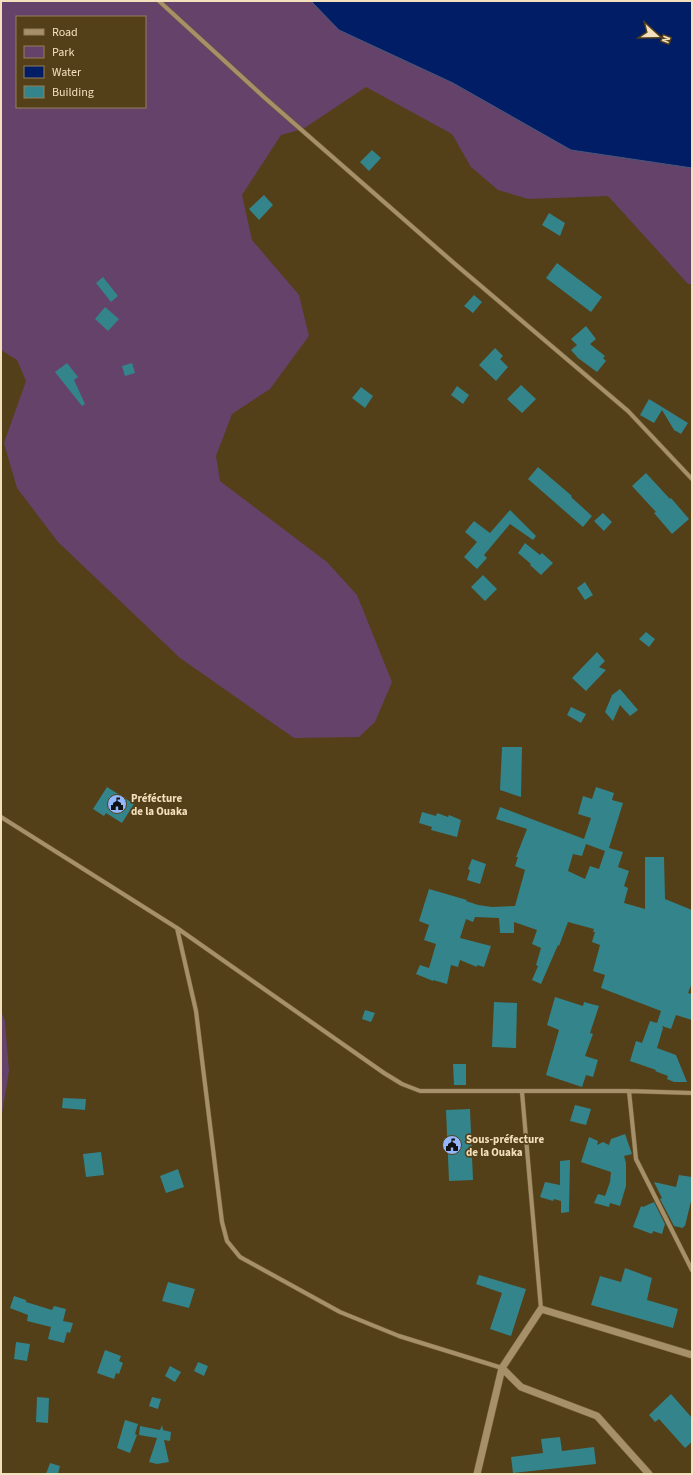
<svg xmlns="http://www.w3.org/2000/svg" width="693" height="1475" viewBox="0 0 693 1475" font-family="'Source Sans 3',sans-serif">
  <rect width="100%" height="100%" fill="#533f18"/>
  <path fill="#65426a" fill-rule="evenodd" d="M1,1H311L339,30L453,83L571,150L692,168V284H688L608,196L528,199L498,190L471,167L452,134L366,87L303,129L281,135L242,195L252,240L299,295L309,336L270,389L232,414L216,456L220,481L327,562L357,595L392,682L375,722L359,737L294,738L180,658L58,542L17,488L4,443L26,381L17,360L1,350ZM17,17H145V107H17Z
    M1,1011L5,1021L9,1071L1,1120Z"/>
  <path fill="#001d65" stroke="#49587f" d="M311,1H692V168L571,150L453,83L339,30Z"/>
  <path fill="#33858b" fill-rule="evenodd" d="M372,150L381,158L369,171L360,162Z
    M264,195L273,205L259,220L249,209Z
    M549,213L565,223L560,236L542,225Z
    M557,263L602,297L591,312L546,278Z
    M103,277L118,296L111,302L96,283Z
    M474,295L482,302L473,313L464,306Z
    M105,307L119,319L108,331L95,319Z
    M586,326L596,339L590,344L605,356L603,358L606,361L597,372L578,358L571,350L577,345L571,339Z
    M495,348L503,356L500,359L508,367L496,381L479,365Z
    M67,363L78,377L74,380L85,404L82,406L55,372Z
    M132,363L135,373L125,376L122,366Z
    M521,385L536,399L522,413L507,399Z
    M457,386L469,395L463,404L451,395Z
    M361,387L373,396L365,408L352,398Z
    M649,399L688,423L681,434L674,430L662,410L654,423L640,415Z
    M538,467L572,496L571,497L592,516L583,527L528,479Z
    M646,473L670,499L671,498L689,519L672,534L654,513L656,512L632,486Z
    M510,510L536,536L533,540L510,524L484,555L487,558L477,569L464,557L477,542L465,532L474,521L490,533Z
    M603,513L612,522L604,531L594,521Z
    M525,543L540,555L542,553L553,563L541,575L530,565L531,564L518,553Z
    M483,575L497,589L485,601L471,587Z
    M585,582L593,595L585,600L577,588Z
    M646,632L655,639L649,647L639,639Z
    M597,652L605,661L599,667L606,670L586,691L572,678Z
    M620,689L638,710L630,716L620,705L613,721L605,712L612,695Z
    M571,707L586,714L581,723L567,715Z
    M502,747H522L521,797L500,790Z
    M107,787L134,804L122,823L106,813L104,816L93,809Z
    M596,787L614,793L612,800L623,803L609,848L623,852L618,867L629,871L624,886L628,888L624,903L645,909V857H664L665,899L692,910V983L688,993L692,994V1020L676,1015L671,1029L662,1026L663,1028L657,1048L676,1055L687,1082H674L667,1079L668,1076L655,1071L656,1070L630,1061L636,1041L642,1043L650,1021L657,1023L661,1011L601,988L605,975L593,971L600,945L592,942L595,932H593L594,929L568,922L559,946L558,945L541,984L532,980L538,966L536,965L541,948L532,944L537,930L514,922V933H500L499,918L475,917L473,922L466,919L460,938L491,946L484,967L477,965V967L460,960L458,967L451,965L447,984L433,980V981L416,974L420,965L429,968L436,944L424,940L429,925L419,921L429,889L467,900L466,901L478,905L492,907L515,906L525,870L515,866L518,857H516L527,829L496,819L500,807L584,839L591,818L578,814L583,796L592,799ZM586,844L605,851L599,869L590,866L585,879L568,871L573,854L582,856Z
    M422,812L436,816L437,813L448,817L449,815L461,820L457,837L431,830L432,827L419,823Z
    M472,859L486,864L480,884L467,880L470,870L468,869Z
    M555,997L583,1006L584,1002L599,1006L590,1033L593,1034L585,1056L598,1060L593,1077L586,1075L582,1087L546,1075L559,1030L547,1025Z
    M494,1002L517,1003L516,1048L492,1047Z
    M365,1010L375,1013L371,1022L362,1019Z
    M453,1064H466V1085H454Z
    M63,1098L86,1099L85,1110L62,1108Z
    M575,1105L591,1109L586,1125L570,1121Z
    M470,1109L473,1180L449,1181L446,1110Z
    M625,1134L632,1154L624,1156L626,1163V1186L620,1206L610,1203L609,1207L594,1203L598,1194L605,1196L610,1182L611,1172L581,1162L589,1137L598,1141L597,1145L603,1142L609,1145L611,1139Z
    M101,1152L104,1175L86,1177L83,1154Z
    M570,1160L569,1212L561,1213V1201L554,1199L553,1201L540,1197L545,1182L560,1185V1161Z
    M178,1169L184,1187L166,1193L160,1176Z
    M679,1175L692,1177V1197L685,1226H684L683,1228L674,1226L660,1199L662,1198L654,1182L676,1187Z
    M654,1202L665,1224L662,1234L653,1231L652,1234L633,1227L641,1206L643,1207Z
    M625,1268L652,1278L647,1300L678,1309L673,1328L591,1305L600,1276L621,1282Z
    M479,1275L526,1289L511,1336L490,1329L502,1293L476,1284Z
    M168,1282L195,1289L189,1308L162,1301Z
    M14,1296L26,1300V1302L52,1310L54,1306L66,1309L63,1321L73,1323L70,1333L67,1332L64,1343L48,1339L51,1327L27,1321L28,1315L10,1308Z
    M16,1342L30,1344L27,1361L14,1359Z
    M105,1350L121,1356L119,1361L123,1363L119,1374L116,1373L114,1379L97,1373Z
    M198,1362L208,1366L204,1376L194,1371Z
    M170,1366L181,1372L175,1382L165,1376Z
    M671,1394L692,1418V1442L685,1448L659,1419L655,1422L649,1415Z
    M37,1397L49,1398L48,1423L36,1422Z
    M152,1397L161,1399L158,1409L149,1406Z
    M125,1420L138,1424L135,1434L137,1435L130,1453L117,1448Z
    M162,1425L163,1430L171,1432L170,1441L164,1440L169,1462L157,1464L149,1462L157,1438L139,1435L140,1426L160,1430Z
    M560,1437L562,1451L594,1447L596,1464L513,1473L511,1457L543,1453L541,1439Z
    M50,1463L60,1466L58,1474H46Z"/>
  <g fill="none" stroke-linecap="round" stroke-linejoin="round">
    <defs>
      <path id="minor" d="M159,1L265,98L455,264L628,411L692,479
        M1,817L177,928L384,1073L402,1084L420,1091H629L692,1093
        M177,928L196,1011L222,1222L227,1241L240,1257L340,1312L399,1336L502,1368
        M629,1091L636,1159L692,1270
        M522,1092L541,1309"/>
      <path id="tertiary" d="M502,1368L521,1387L597,1416L649,1474
        M477,1474L502,1368L541,1309L692,1355"/>
    </defs>
    <use href="#minor" stroke="#705c36" stroke-width="5"/>
    <use href="#tertiary" stroke="#705c36" stroke-width="8"/>
    <use href="#minor" stroke="#a59069" stroke-width="4"/>
    <use href="#tertiary" stroke="#a59069" stroke-width="7"/>
  </g>
  <defs>
    <symbol id="civic-disc" viewBox="-11 -11 22 22"><circle r="9.5" fill="#92b7fd" stroke="#533f18"/><path d="M-.6-6.5H3V-4.5H.6V-3L4-1V1h2V6H-6V1h2V-1L-.6-3ZM-1.2 2.5V6h2.4V2.5Z" fill="#111"/></symbol>
  </defs>
  <g fill-rule="evenodd">
    <use href="#civic-disc" x="106" y="793" width="22" height="22"/>
    <use href="#civic-disc" x="441" y="1134" width="22" height="22"/>
  </g>
  <g text-anchor="middle" dominant-baseline="central" stroke-width="3.5" stroke-linejoin="round" paint-order="stroke">
    <g font-size="11" font-weight="bold" fill="#f3e0bc" stroke="#533f18" text-anchor="start">
      <text x="131" y="798">Préfécture<tspan x="131" dy="13">de la Ouaka</tspan></text>
      <text x="466" y="1139">Sous-préfecture<tspan x="466" dy="13">de la Ouaka</tspan></text>
    </g>
  </g>
  <rect width="693" height="1475" fill="none" stroke="#f3e0bc" stroke-width="4"/>
  <rect x="16" y="16" width="130" height="92" fill="#533f18" stroke="#937f5a"/>
  <rect x="24" y="29" width="20" height="6" fill="#a59069" stroke="#937f5a"/>
  <text x="52" y="36" font-size="12" fill="#f3e0bc">Road</text>
  <rect x="24" y="46" width="20" height="12" fill="#65426a" stroke="#937f5a"/>
  <text x="52" y="56" font-size="12" fill="#f3e0bc">Park</text>
  <rect x="24" y="66" width="20" height="12" fill="#001d65" stroke="#937f5a"/>
  <text x="52" y="76" font-size="12" fill="#f3e0bc">Water</text>
  <rect x="24" y="86" width="20" height="12" fill="#33858b" stroke="#937f5a"/>
  <text x="52" y="96" font-size="12" fill="#f3e0bc">Building</text>
  <g transform="translate(657 36) rotate(111)" stroke="#533f18" stroke-width="3" paint-order="stroke">
  <path d="M0-3L7 15L0 10L-7 15Z" fill="#f3e0bc"/>
  <text y="-6" font-size="11" font-weight="bold" text-anchor="middle" fill="#f3e0bc">N</text>
  </g>
</svg>
